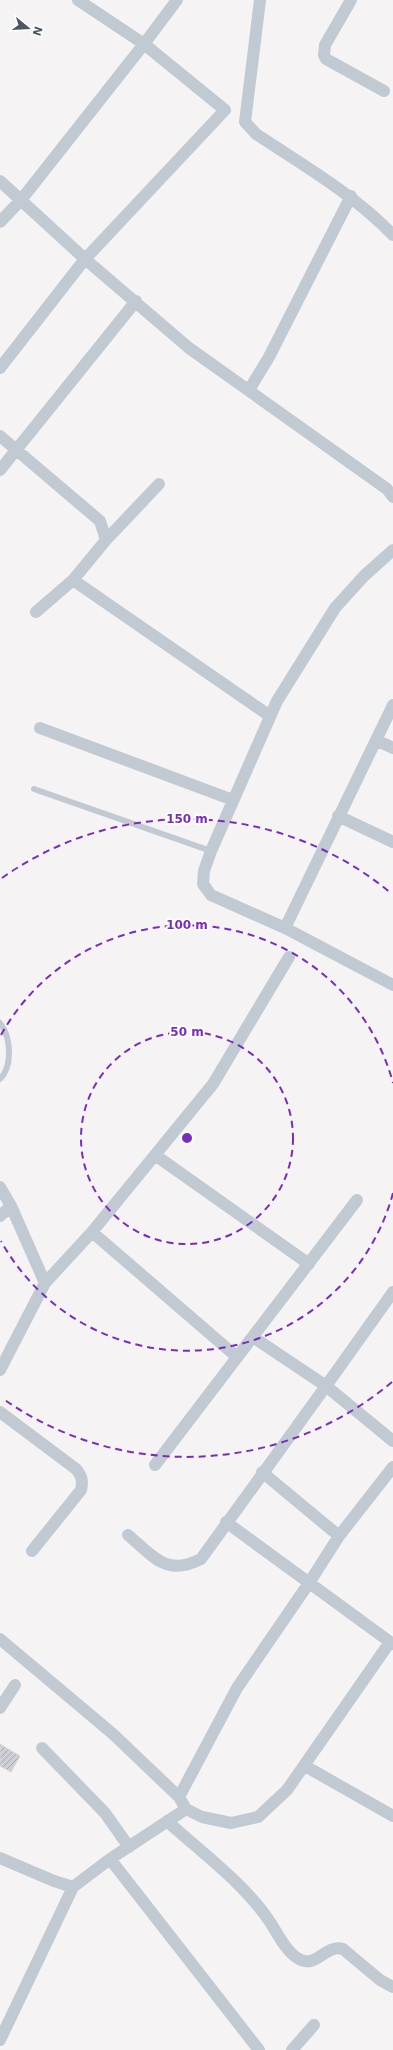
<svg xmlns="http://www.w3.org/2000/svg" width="393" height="2050" viewBox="0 0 393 2050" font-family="'DejaVu Sans',sans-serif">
  <defs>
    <pattern id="building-hatch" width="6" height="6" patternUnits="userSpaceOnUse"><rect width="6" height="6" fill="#cdcfd5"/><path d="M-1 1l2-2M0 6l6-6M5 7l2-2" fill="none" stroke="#a8abb0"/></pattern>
  </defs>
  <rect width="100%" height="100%" fill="#f5f3f3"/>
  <path fill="url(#building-hatch)" stroke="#d7d9de" d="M0,1744L20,1756L11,1772L0,1766Z"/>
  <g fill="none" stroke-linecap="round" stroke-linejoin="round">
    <path stroke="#c1cad2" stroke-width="6" d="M34,789L211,851
      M0,1023C11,1037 13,1066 0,1079"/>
    <path stroke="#c1cad2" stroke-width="12" d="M78,0L144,44L177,0
      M260,0L245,122L256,134C303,165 353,194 393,235
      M351,0L325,45L324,55L326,59L384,91
      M0,181L85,259L189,348L387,489L393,497
      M0,222L21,200L144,44L225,110L85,259L0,368
      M249,390L269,357L351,196
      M0,436L100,521L106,540L73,580L270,716
      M0,470L136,301
      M106,540L159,484
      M393,550L364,576L335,608L277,701L211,851L204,871L203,884L211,895L285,928L393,985
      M36,612L73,580
      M40,728L233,800
      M376,740L393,748
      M338,816L393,842
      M285,928L393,705
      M155,1155L309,1264
      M0,1187L11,1206L45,1283
      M0,1216L11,1206
      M92,1232L237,1357
      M253,1337L326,1386L393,1292
      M0,1370L45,1283L92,1232L213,1084L289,957
      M0,1412L76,1469C82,1476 83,1481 81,1490L32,1551
      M155,1465L357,1200
      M393,1467L339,1536L309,1583L237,1688L179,1797L186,1809L202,1817L231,1823L258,1817L287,1790L390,1642L393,1644
      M262,1472L339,1536
      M226,1522L390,1642
      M128,1535C153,1556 166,1577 201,1559L326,1386L393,1441
      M0,1639L113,1734L179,1797
      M0,1708L15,1685
      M42,1748L105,1813L129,1847
      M305,1766L393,1816
      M167,1821C202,1853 244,1883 270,1922C278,1934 287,1954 301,1960C317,1967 326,1944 343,1949L380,1980L393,1987
      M0,1858L54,1881L73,1887L110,1859L186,1809
      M110,1859L259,2050
      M0,2040L73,1887
      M292,2050L314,2025"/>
  </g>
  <g fill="none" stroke="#7b2cbf" stroke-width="2" stroke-dasharray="7 5">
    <circle cx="187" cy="1138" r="106"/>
    <path d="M393 1193A213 213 0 0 1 1 1241M1 1035A213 213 0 0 1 393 1083"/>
    <path d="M392 1382A319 319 0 0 1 2 1398M2 878A319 319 0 0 1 392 894"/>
  </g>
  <circle cx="187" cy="1138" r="6" fill="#7b2cbf" stroke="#fff" stroke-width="2"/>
  <g font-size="12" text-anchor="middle" font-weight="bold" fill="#7b2cbf" stroke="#fff" stroke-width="4" stroke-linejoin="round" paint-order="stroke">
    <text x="187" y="823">150 m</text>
    <text x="187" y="929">100 m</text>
    <text x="187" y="1036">50 m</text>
  </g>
  <g transform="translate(28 28) rotate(108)" stroke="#ffffff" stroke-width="3" paint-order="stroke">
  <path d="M0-3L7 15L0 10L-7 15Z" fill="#4a5661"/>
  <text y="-6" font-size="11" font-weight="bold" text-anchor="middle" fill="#4a5661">N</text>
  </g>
</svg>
